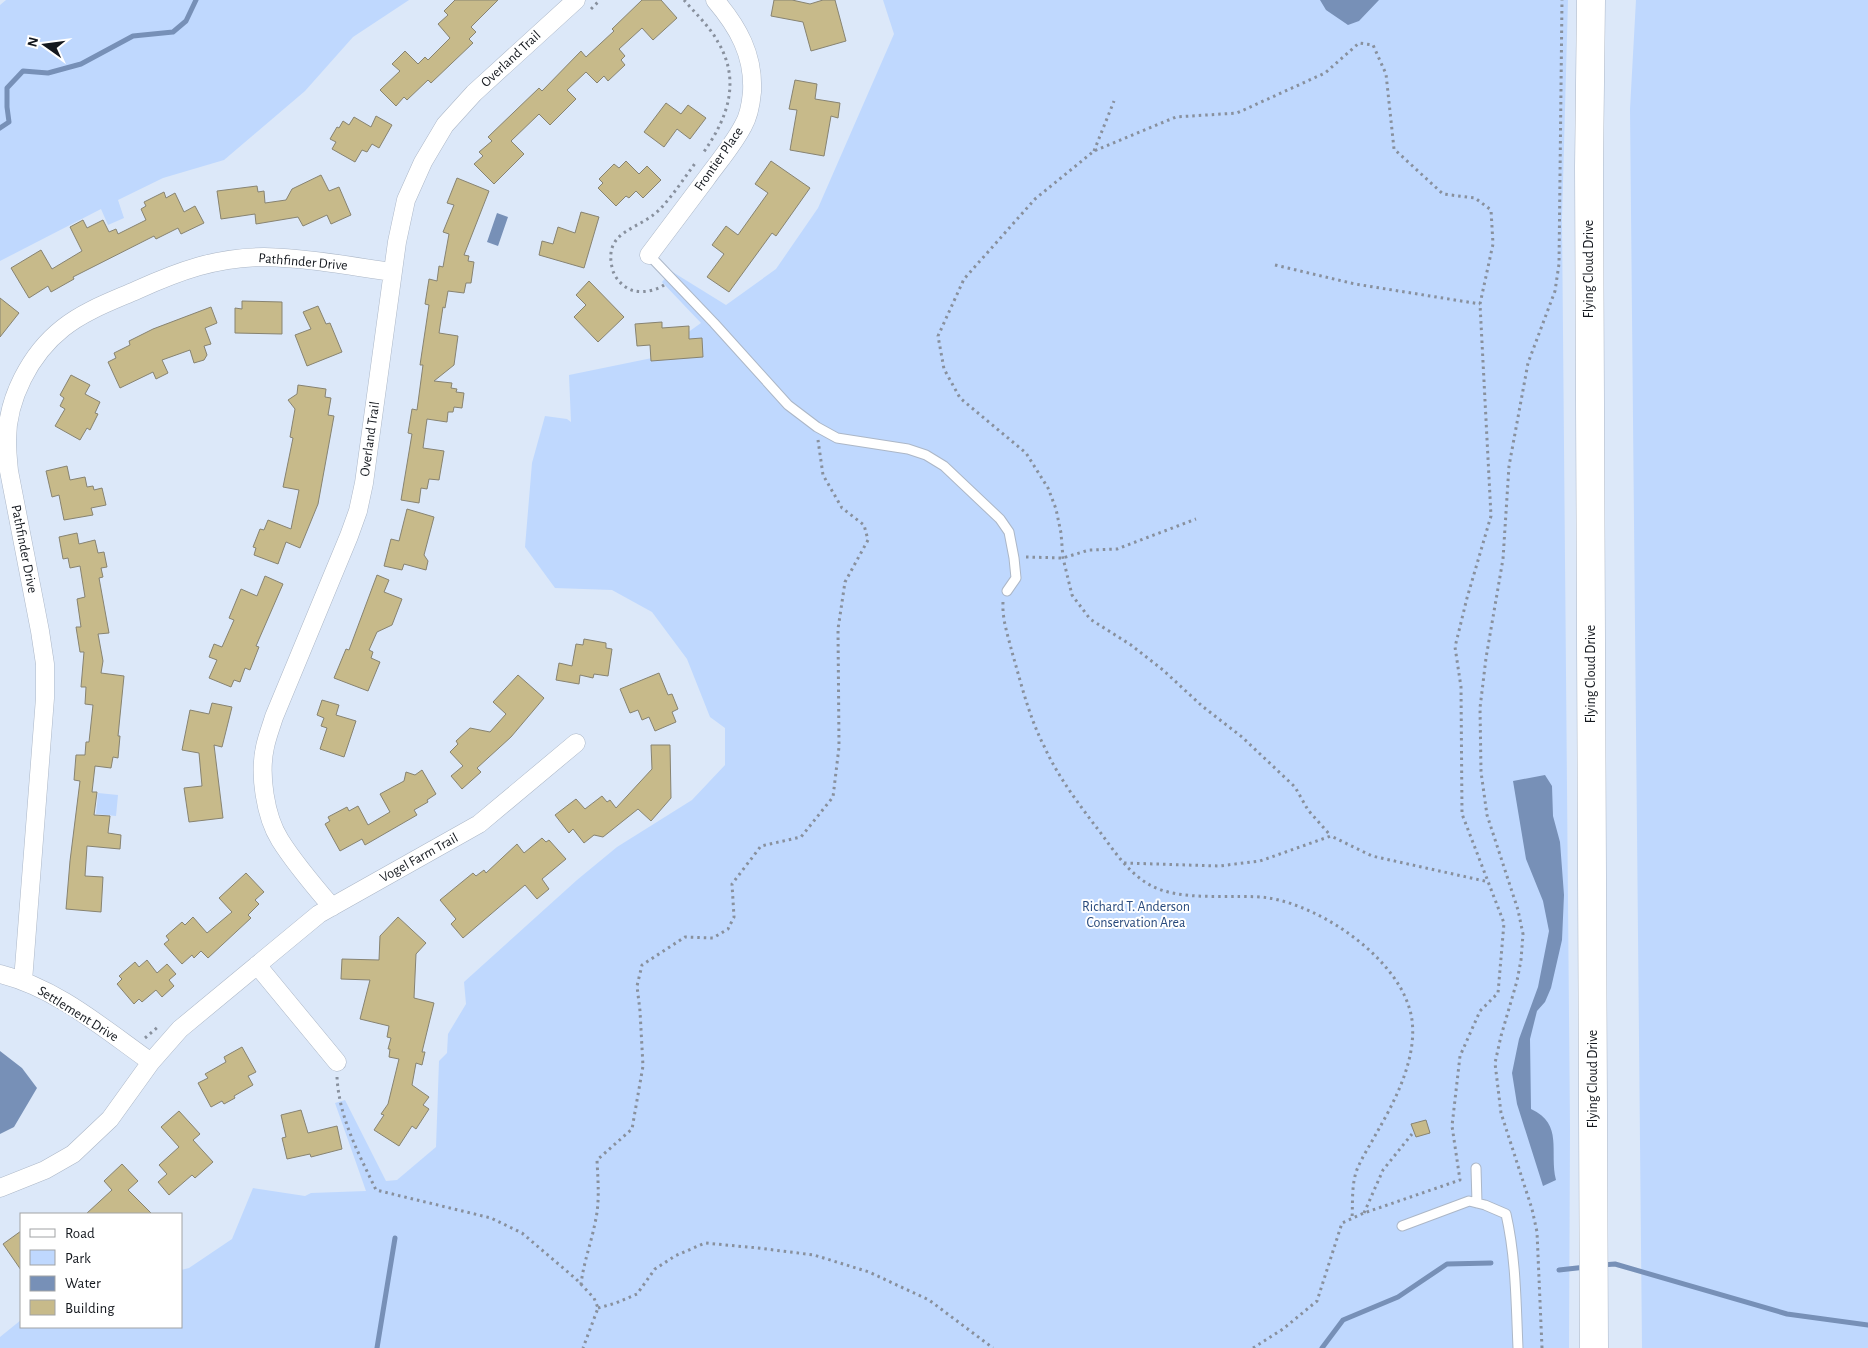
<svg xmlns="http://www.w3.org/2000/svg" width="1868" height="1348" viewBox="0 0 1868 1348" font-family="'Alegreya Sans',sans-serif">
  <rect width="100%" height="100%" fill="#dce8f9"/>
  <path fill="#bfd8fe" d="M6,0H409L353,37L305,91L224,160L163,178L118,200L124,218L108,225L101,209L0,261V5Z
    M883,0H1568L1562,219L1570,1129L1569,1348H0V1337L21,1320V1327H181V1270L189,1268L232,1239L253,1188L305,1196L311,1193L366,1191L335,1103L345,1100L386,1181L397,1180L436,1147L439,1061L447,1053L448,1034L466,1004L464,982L577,880L617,847L692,800L725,765V728L710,717L687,659L652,612L612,590L555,588L525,547L532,463L545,416L567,419L571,422L569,375L652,358L701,323L662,282L671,271L726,305L776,269L818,208L894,34Z
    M1636,0H1868V1348H1642L1630,109Z
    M98,793L118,795L116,816L96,814Z"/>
  <path fill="#7790b7" d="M1320,0H1379L1359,21L1348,25L1326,10Z
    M497,213L508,217L498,246L487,242Z
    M1545,775L1552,786L1553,816L1560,842L1564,895L1562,940L1551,988L1545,1002L1537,1011L1530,1039L1531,1109C1564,1124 1549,1152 1556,1180L1543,1186L1517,1104L1512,1073L1519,1039L1538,987L1549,931L1543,901L1526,859L1513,781Z
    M0,1051L22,1068L37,1088L14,1127L0,1134Z"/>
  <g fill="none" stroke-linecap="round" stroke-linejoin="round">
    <path stroke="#7790b7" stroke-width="5" d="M0,128L9,122L7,107V88L23,71L48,73L81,64L133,36L173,32L186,21L196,0
      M1602,1265L1615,1264L1787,1314L1868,1325
      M1559,1270L1586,1267
      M377,1348L395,1238
      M1322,1348L1343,1320L1398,1297L1447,1264L1491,1263"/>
  </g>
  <path fill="#c7ba8a" stroke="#878371" d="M455,0H498L471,27L476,32L469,39L473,43L431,83L428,80L407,100L404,97L396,106L380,90L400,71L392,64L405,51L418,64L425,57L428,60L450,38L438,24L448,15L444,11Z
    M642,0H661L677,18L653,40L642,28L619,49L625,56L621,60L625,65L608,81L604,76L597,83L586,72L567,90L576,99L550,125L539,114L511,141L524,154L494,184L474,164L483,156L479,152L492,141L488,137L539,88L542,91L581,51L586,57L614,31L612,29Z
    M774,0H792L810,4L823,0H835L846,41L811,51L803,22L771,16Z
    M795,80L817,84L815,99L840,103L838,118L831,116L824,156L790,150L797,110L789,109Z
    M666,103L681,114L688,105L706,118L690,139L677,129L664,147L644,132Z
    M376,116L392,125L379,148L372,144L367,152L362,150L355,162L332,149L336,142L330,139L337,127L339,128L343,121L349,125L354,117L371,127Z
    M626,161L639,174L647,166L661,180L643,198L636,191L629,198L626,196L616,206L598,188L603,183L599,179L614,164L619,168Z
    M771,161L810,188L776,236L772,233L729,292L707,277L724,254L712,245L726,226L738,235L768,193L755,184Z
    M321,175L329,191L339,187L351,215L331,224L327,215L303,226L298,217L256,224L255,214L221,219L217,191L257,186L258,192L264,191L265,203L286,200L292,189Z
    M457,178L489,191L464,255L469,256L468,261L474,262L471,283H466L464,293L448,291L445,308L443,307L439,333L458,336L454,365L434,381L452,383L451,388L457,389L456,392L464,393L462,408L454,407L453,412H448L447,422L427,419L423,448L444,451L439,480L429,479L427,489L421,488L419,503L401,500L412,434L408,433L412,409L417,410L423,365H420L429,305L425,304L429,279L437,281L439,266L443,267L449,234L443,232L454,205L447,203Z
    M164,192L166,198L175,193L184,212L195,206L204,223L181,234L178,228L156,239L154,236L73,277L74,279L51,292L48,286L29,298L11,268L41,250L52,269L82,251L70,227L83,220L87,228L103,220L109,232L116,229L118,234L146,220L141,209L146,206L144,202Z
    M581,212L599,217L584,268L539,255L542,241L553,244L558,227L575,233Z
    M589,281L624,317L598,342L574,317L586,305L576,295Z
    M0,298L19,313L0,337Z
    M242,301L282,302V334L235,333V308L242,309Z
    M318,306L326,324L330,323L342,352L307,366L295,335L311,329L303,312Z
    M211,307L217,323L205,328L211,344L204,346L207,355L204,360L194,363L190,350L162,360L168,373L156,379L153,372L120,388L108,362L116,358L114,353L130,345L129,341L153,329Z
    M662,322V328L689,326V339L702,338L703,357L651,361L650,345L637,346L635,324Z
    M71,375L90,385L85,394L100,402L95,413L98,414L90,430L87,428L80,440L55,426L65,409L60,406L64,398L60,395Z
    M298,385L326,389L325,397L331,398L328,415L334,416L318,504L300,548L286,542L278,564L254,555L256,548L253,547L260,529L264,530L268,520L291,529L299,490L283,487L293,438L290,437L295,409L288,400L297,394Z
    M67,466L70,480L85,477L87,487L93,486L94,490L102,488L106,505L91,508L93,515L64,520L59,495L52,497L46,471Z
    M407,509L434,517L424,555L428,561L426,570L404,564L402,570L384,566L391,539L399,541Z
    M77,533L79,544L95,540L98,553L104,552L107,567L101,568L103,577L99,578L109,633L98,634L103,661L101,673L124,676L118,736H120L118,758L113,757L111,768L95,766L92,792H97L94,815L110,816L108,833L121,835L120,849L87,846L85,876L103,877L101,912L66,909L70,861L80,781L74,780L76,755H85L86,742H89L93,705L85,704L86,687H81L84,652H80L76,627H81L77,599L85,597L80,566L70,568L68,558L63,559L59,537Z
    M377,575L389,580L384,592L402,599L392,625L377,632L369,650L373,652L371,658L380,662L368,691L334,678L346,649L349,650Z
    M265,576L283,584L256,646L259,647L250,670L245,668L240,682L234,680L231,687L209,678L217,660L209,657L214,644L222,647L234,620L229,618L241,589L257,596Z
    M584,639L606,643V648L612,649L608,676L594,674L593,678L580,675L579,684L556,680L559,663L572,666L576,644L583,645Z
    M659,673L668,695L672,694L678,709L672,712L676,722L655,731L649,717L642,720L638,710L630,713L620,689Z
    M518,675L544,698L511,737L477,768L481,772L462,789L451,776L463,766L450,752L458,744L456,741L470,728L490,732L506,714L493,702Z
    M322,700L339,705L336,715L356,721L344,757L320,749L327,728L321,726L324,718L317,715Z
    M212,703L232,707L222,747L214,745L223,818L189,822L184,788L202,786L199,753L182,750L190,710L209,714Z
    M651,745H670L671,798L651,821L638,809L603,837L594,835L584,843L573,829L569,833L555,815L576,799L585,809L602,796L607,802L610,800L616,808L652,769Z
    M422,770L436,794L427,800L428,802L414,810L417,815L365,845L362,839L340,851L325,824L330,821L328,817L347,807L349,811L358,806L368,825L390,812L380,794L404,781L406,772L415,775Z
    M542,838L546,842L549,840L566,859L542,879L549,889L537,899L525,885L463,938L451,924L456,919L440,900L473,873L476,876L484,870L486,873L517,844L524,853Z
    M246,873L264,892L255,900L259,904L248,915L251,918L208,958L201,951L194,958L192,955L182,964L164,944L169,940L166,936L182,922L185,925L193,917L207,933L232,912L219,898Z
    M398,917L426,943L416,954L414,998L434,1003L422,1052H425L422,1065L416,1063L412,1085L429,1097L423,1105L429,1109L416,1129L412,1126L399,1146L374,1130L384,1115L381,1114L388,1104L399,1059L389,1057L390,1049H388L391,1038L387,1037L389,1026L360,1019L370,980L341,979L342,959L379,960L380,936Z
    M147,960L157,973L167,964L176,974L169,980L174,986L162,997L156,990L142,1002L139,999L134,1004L117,984L122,979L119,976L135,962L139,967Z
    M242,1047L256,1072L248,1076L253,1085L234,1096L235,1098L224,1104L222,1101L211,1107L198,1083L208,1078L205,1074L226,1062L224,1057Z
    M301,1110L308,1133L337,1126L342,1149L311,1157L310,1154L287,1159L282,1138L286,1137L281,1115Z
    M179,1111L200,1134L193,1140L213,1162L195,1178L192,1175L169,1195L158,1182L167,1174L159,1165L179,1147L161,1127Z
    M1426,1120L1430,1133L1416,1137L1411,1124Z
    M122,1164L138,1181L128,1190L152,1214H86L112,1190L104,1181Z
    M21,1231V1270L3,1244Z"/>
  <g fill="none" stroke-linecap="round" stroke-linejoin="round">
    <defs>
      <path id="lane" d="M649,255L714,323L788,405L817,427L837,438L908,449L926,455L944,466L1000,519L1009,532L1014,558L1016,578L1007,591
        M1476,1168L1477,1203
        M1402,1226L1469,1201L1485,1205L1506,1214C1516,1258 1516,1303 1518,1348"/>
      <path id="street" d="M649,255C668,230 687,204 706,179C719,161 733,145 743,126C749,116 751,103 752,92C754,55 738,27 715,0
        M332,907C314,886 295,864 280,840C265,816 259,774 265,747C267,737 271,727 274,717L349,536L358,511L364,483L397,242L406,200L423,162L445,125L474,93L576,0
        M257,965L337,1062
        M0,974C57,988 104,1029 151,1062
        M23,981L45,698V664L40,631L9,471C8,461 7,450 7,440C7,399 30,354 63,328C84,311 112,301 137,290C179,271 217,257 264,257C307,258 350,266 392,272
        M0,1188L45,1170L73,1154L110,1119L151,1062L180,1029L319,914L479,824L576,743"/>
      <path id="primary" d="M1591,0L1589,167L1594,1348"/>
    </defs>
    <use href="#lane" stroke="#acb7c7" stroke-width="11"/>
    <use href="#street" stroke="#acb7c7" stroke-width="19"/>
    <use href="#primary" stroke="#acb7c7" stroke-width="29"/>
    <path stroke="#88909d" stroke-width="3" stroke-dasharray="2.5 4" stroke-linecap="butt" d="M684,0C695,13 710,27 718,42C741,81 728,118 703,153
      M591,9L600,0
      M1094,151L1114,101
      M1275,265L1355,284L1480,304
      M664,285C657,290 644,293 635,291C625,289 616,280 613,271C601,229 640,231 661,208C674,194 685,177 696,162
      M1026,557L1063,558L1089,550L1117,549L1196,519
      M1003,602C1002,619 1008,636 1012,652C1021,683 1029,717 1044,746C1059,779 1081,807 1103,836C1116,854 1130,874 1150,885C1182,903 1234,893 1269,898C1324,907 1404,962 1412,1020C1417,1059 1395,1101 1376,1134C1370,1145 1363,1156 1358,1167C1351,1183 1353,1202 1352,1219
      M1124,863L1219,866L1260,861L1331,836L1372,856L1489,882
      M145,1038L159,1026
      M337,1077C339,1118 359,1154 376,1190L491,1218L522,1233L576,1279L594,1298L598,1308L583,1348
      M1364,1213L1383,1170L1412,1134
      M581,1285C583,1264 591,1244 595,1223C600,1202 598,1182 597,1160L632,1129L643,1066L640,1011L637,986L642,965L685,937L713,938L728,929L734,917L732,884L761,846L801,837L833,797L839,747L838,629L845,582L868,540L864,525L842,508L823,475L818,440
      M598,1308L616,1303L637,1294L655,1269L675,1256L705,1243L758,1248L814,1255L869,1272L929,1300L993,1348
      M1253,1348L1283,1329L1317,1301L1342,1223L1364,1213L1460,1180L1452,1126L1460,1056L1480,1011L1498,993L1504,923L1462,814L1461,687L1455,647L1467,598L1491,516L1480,304L1493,244L1491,210L1475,198L1443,194L1394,149L1386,74L1373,45L1359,43L1325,73L1237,113L1176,117L1094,151L1035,199L964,279L938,336L944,369L960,398L1026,453L1048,488L1056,509L1061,533L1063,558L1072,595L1090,619L1131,645L1163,670L1202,706L1242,737L1295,787L1308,810L1331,836
      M1542,1348L1537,1232L1532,1209L1501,1113L1495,1063L1501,1036L1517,981L1521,960L1523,934L1518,910L1487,815L1481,772L1480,708L1486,658L1503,559L1509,466L1528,363L1555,291L1559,264L1562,0"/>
    <use href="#lane" stroke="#fff" stroke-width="9"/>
    <use href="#street" stroke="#fff" stroke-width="18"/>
    <use href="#primary" stroke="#fff" stroke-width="28"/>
  </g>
  <g text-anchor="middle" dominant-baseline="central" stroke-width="4" stroke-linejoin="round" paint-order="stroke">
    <g font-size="14" fill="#14181e" stroke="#fff">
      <text transform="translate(511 59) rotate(-43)">Overland Trail</text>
      <text transform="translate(719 159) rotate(-55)">Frontier Place</text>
      <text transform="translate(303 262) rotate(5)">Pathfinder Drive</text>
      <text transform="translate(1589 269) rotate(-90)">Flying Cloud Drive</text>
      <text transform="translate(370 439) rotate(-82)">Overland Trail</text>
      <text transform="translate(24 549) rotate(79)">Pathfinder Drive</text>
      <text transform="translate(1591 674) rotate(-90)">Flying Cloud Drive</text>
      <text transform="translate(419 858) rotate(-29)">Vogel Farm Trail</text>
      <text transform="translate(78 1014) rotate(32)">Settlement Drive</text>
      <text transform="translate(1593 1079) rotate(-90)">Flying Cloud Drive</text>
    </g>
    <g font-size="14" fill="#27497c" stroke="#fff">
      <text x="1136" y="907">Richard T. Anderson<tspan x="1136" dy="16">Conservation Area</tspan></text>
    </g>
  </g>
  <rect x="20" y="1213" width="162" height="115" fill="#ffffff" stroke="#a1a3a5"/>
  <rect x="30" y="1229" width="25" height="8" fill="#ffffff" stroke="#a1a3a5"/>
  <text x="65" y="1238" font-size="15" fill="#14181e">Road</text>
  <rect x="30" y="1250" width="25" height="15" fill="#bfd8fe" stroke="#a1a3a5"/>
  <text x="65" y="1263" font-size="15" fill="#14181e">Park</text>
  <rect x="30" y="1276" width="25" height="15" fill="#7790b7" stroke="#a1a3a5"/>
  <text x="65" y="1288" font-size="15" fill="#14181e">Water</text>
  <rect x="30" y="1300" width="25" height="15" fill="#c7ba8a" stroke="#a1a3a5"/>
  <text x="65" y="1313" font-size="15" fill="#14181e">Building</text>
  <g transform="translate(45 45) rotate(284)" stroke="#ffffff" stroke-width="4" paint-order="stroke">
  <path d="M0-4L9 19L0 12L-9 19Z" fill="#14181e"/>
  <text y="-8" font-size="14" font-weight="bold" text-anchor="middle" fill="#14181e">N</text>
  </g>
</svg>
